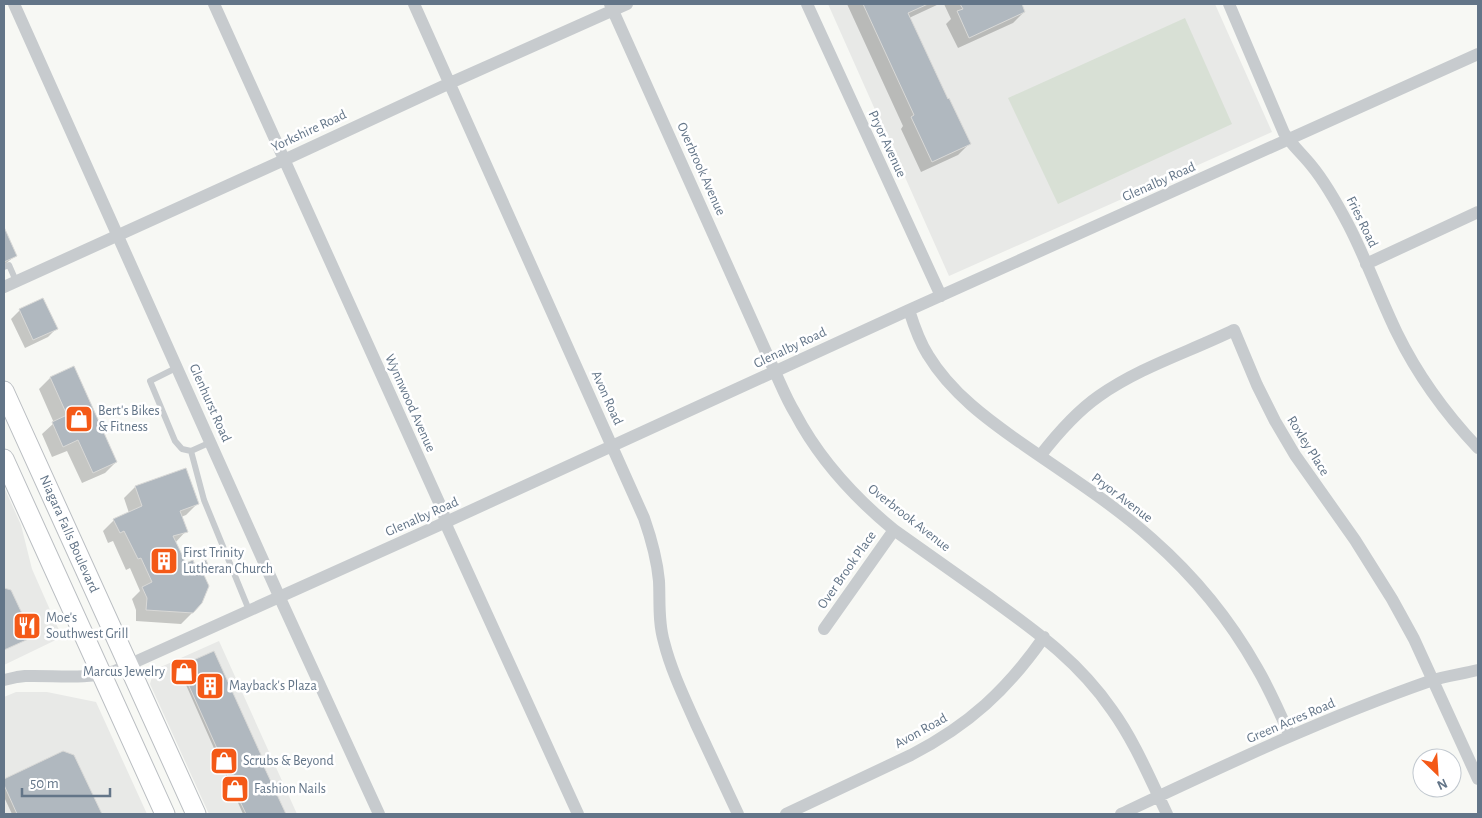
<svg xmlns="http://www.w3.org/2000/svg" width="1482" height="818" viewBox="0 0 1482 818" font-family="'Alegreya Sans',sans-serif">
  <rect width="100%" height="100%" fill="#f7f8f4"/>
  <path fill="#e8e9e7" d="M828,4H1215L1272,132L949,276Z
    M4,487L21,525L32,569L62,637L4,665Z
    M219,641L297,814H209L150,684L154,670Z
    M16,692H47L96,702L147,814H4V697Z"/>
  <path fill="#d8e0d5" d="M1185,18L1232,124L1058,204L1008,98Z"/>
  <path fill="#0003" d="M847,4H939L909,18L947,101L969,144L958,155L921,172L901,129L903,126Z
    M944,4H1020L1024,12L1013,23L958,48L946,24L951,19Z
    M4,230L15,256L4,265Z
    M20,310L56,329L48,337L25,348L11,319Z
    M73,368L116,462L105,473L82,483L67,451L52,457L42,434L54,423L39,389L50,378Z
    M135,487L197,504L186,515L181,517L186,531L175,543L185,565L209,569L203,575L192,613L181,624L136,621V610L132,599L140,591L130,568L126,570L113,541L108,543L103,531L114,520L129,513L124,498Z
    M4,589L11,591L31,637L4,650Z
    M181,667L259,758L284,814H243L179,669Z
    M63,752L73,756L100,814H12L4,797V780Z"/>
  <path fill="#b0b8bf" stroke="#d9d9d7" d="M863,4H928L908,13L948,99L949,98L971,144L932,162L911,117L914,115Z
    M960,4H1022L1025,12L969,38L957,11L963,9Z
    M4,227L17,256L4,262Z
    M43,298L58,329L33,340L19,309Z
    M74,366L117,462L93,473L78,440L63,447L52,422L67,415L50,377Z
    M186,468L199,504L180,511L188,532L173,536L186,563L193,560L195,565L206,560L210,569L203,573L209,586L202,603L193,613L146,610L147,598L142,587L152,582L141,558L138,559L124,531L120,533L113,519L142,506L135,486Z
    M4,588L11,590L33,637L4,650Z
    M214,651L262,757L260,758L286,814H246L227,774L228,773L180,666Z
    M63,751L74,755L102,814H17L4,785V779Z"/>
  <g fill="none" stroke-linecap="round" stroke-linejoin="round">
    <defs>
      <path id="primary" d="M4,391L196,814
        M4,459L165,814"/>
    </defs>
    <use href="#primary" stroke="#babec2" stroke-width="21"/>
    <path stroke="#c7cbce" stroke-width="6" d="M4,267L9,265L16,281
      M178,367L150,381L175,441L182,449L191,451L211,442
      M191,451L204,500L249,610"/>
    <path stroke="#c7cbce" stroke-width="12" d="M14,4L279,596L379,814
      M214,4L442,509L448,529L578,814
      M414,4L644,518C651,538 657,559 659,581C660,601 658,622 664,642C671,670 684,697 696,724C710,754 724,784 738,814
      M610,4L775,372C781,385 787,400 795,413C819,459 854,497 894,530C926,553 958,575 990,598C1038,633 1078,661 1112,710C1135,742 1150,779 1167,814
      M807,4L941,296
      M1229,4L1284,133C1291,144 1302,154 1311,165C1326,183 1338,205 1349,226C1367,261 1380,298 1397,333C1418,376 1445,413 1478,448
      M1366,264L1478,212
      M4,287L284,160L450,83L627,4
      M909,310C914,326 919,341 928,355C951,393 988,420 1024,445C1067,475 1113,504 1152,539C1194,576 1230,620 1257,668C1270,690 1280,713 1290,736
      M1040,456C1057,434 1076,412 1099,396C1140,367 1189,352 1234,330L1257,385L1275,421L1295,455L1355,540L1392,599L1414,639L1478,779
      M824,629L894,530
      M4,680L17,677L25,676C55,675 85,680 115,671L446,522L909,310L1478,54
      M786,814L911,755C969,725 1007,690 1044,637
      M1121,814C1223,766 1324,718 1430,681C1445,676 1462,674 1478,670"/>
    <use href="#primary" stroke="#fff" stroke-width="19"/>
  </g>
  <defs>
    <symbol id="shop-square" viewBox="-11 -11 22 22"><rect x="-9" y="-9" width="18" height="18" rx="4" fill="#f45917" stroke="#fff"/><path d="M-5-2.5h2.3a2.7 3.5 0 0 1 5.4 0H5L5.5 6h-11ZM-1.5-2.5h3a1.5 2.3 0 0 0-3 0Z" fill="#fff"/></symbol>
    <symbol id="building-square" viewBox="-11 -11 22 22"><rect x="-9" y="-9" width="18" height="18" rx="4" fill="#f45917" stroke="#fff"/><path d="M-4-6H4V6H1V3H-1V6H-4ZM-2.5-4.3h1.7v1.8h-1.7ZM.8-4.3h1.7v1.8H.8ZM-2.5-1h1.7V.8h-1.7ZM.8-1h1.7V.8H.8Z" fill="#fff"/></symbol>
    <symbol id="restaurant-square" viewBox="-11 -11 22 22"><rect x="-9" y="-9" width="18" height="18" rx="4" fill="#f45917" stroke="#fff"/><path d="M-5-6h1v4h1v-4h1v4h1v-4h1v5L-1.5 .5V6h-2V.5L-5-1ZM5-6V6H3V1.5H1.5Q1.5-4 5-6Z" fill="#fff"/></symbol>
  </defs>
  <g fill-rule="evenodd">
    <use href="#shop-square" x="63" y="403" width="32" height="32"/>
    <use href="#building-square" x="148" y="545" width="32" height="32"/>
    <use href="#restaurant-square" x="11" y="610" width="32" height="32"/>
    <use href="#shop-square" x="168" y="656" width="32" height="32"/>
    <use href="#building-square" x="194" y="670" width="32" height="32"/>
    <use href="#shop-square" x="208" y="745" width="32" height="32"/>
    <use href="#shop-square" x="219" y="773" width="32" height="32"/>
  </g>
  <g text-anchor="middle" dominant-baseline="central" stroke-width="5" stroke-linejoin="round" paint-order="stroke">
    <g font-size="14" fill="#637588" stroke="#fff">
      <text transform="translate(309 131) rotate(-25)">Yorkshire Road</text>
      <text transform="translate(887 144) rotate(65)">Pryor Avenue</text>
      <text transform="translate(701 169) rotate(66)">Overbrook Avenue</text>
      <text transform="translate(1159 182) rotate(-24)">Glenalby Road</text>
      <text transform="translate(1362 222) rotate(64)">Fries Road</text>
      <text transform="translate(790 348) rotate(-25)">Glenalby Road</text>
      <text transform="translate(607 398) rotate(66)">Avon Road</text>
      <text transform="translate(210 403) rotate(66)">Glenhurst Road</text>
      <text transform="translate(410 403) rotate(66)">Wynnwood Avenue</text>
      <text transform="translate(1308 446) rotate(58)">Roxley Place</text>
      <text transform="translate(1122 498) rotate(37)">Pryor Avenue</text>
      <text transform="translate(422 517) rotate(-24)">Glenalby Road</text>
      <text transform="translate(909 518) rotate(38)">Overbrook Avenue</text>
      <text transform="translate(69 534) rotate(66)">Niagara Falls Boulevard</text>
      <text transform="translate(847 570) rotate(-55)">Over Brook Place</text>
      <text transform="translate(1291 721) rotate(-23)">Green Acres Road</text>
      <text transform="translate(921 731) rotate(-29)">Avon Road</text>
    </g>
    <g font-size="14" fill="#637588" stroke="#fff" text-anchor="start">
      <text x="98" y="411">Bert's Bikes<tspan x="98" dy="16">&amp; Fitness</tspan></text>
      <text x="183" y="553">First Trinity<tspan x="183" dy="16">Lutheran Church</tspan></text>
      <text x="46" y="618">Moe's<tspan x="46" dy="16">Southwest Grill</tspan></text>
      <text x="165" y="672" text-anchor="end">Marcus Jewelry</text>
      <text x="229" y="686">Mayback's Plaza</text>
      <text x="243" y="761">Scrubs &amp; Beyond</text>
      <text x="254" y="789">Fashion Nails</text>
    </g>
  </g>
  <rect width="1482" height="818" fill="none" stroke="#637588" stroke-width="10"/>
  <g transform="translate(1437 773) rotate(155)"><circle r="24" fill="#ffffff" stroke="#c1c8cf"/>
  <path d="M0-4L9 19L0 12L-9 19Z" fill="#f45917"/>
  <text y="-8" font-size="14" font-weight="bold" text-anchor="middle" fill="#637588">N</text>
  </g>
  <path d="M22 788v8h88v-8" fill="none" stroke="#637588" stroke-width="2.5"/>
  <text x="30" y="788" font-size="15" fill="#637588" stroke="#ffffff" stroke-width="4" paint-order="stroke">50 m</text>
</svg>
